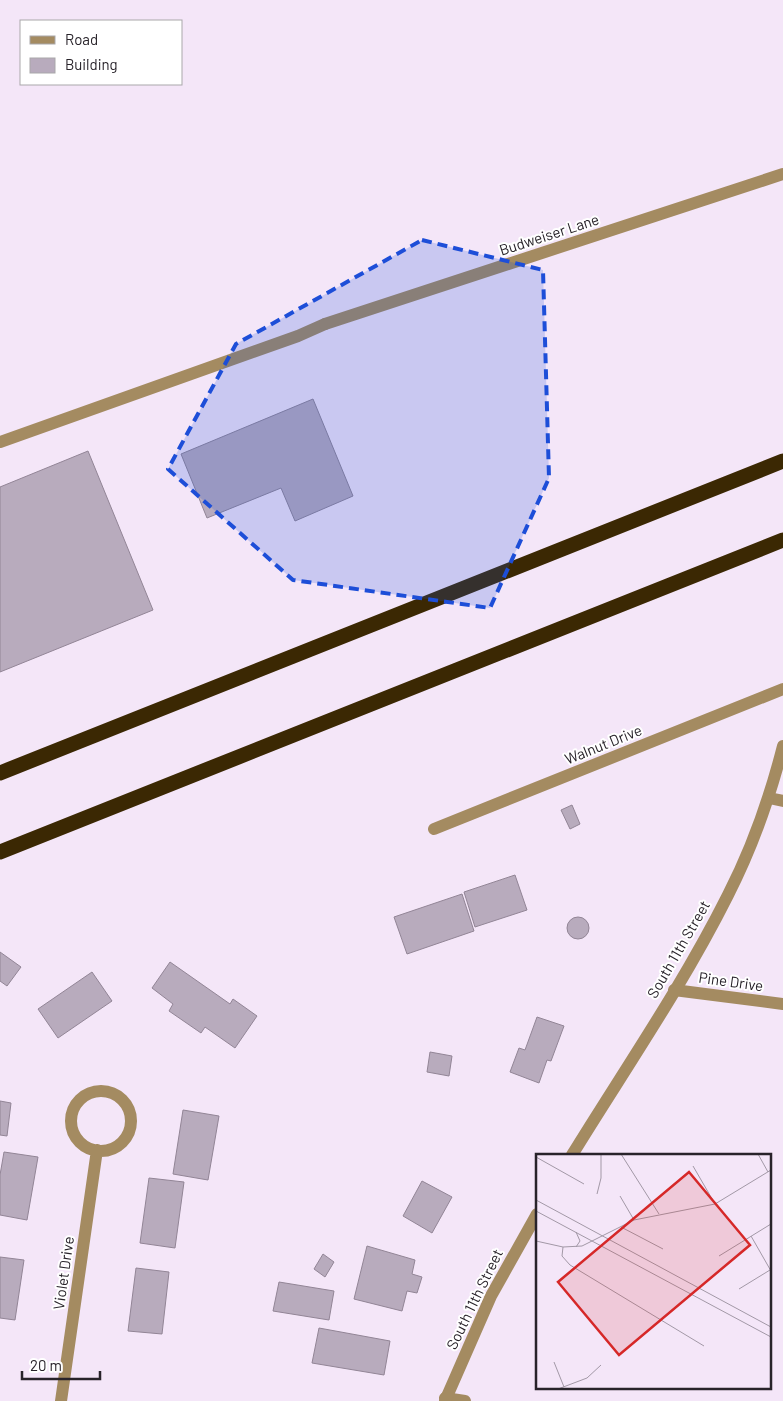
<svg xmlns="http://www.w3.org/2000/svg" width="783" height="1401" viewBox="0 0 783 1401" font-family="Barlow,sans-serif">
  <rect width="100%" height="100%" fill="#f4e6f8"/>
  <path fill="#b8abbd" stroke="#928596" d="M313,399L353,496L295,521L281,488L207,518L181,454Z
    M88,451L153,610L0,672V487Z
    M572,805L580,824L570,829L561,810Z
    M515,875L527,910L475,927L464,892Z
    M462,894L474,931L407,954L394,917Z
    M567 928a11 11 0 1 1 22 0a11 11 0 1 1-22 0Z
    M0,952L21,967L7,986L0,981Z
    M170,962L230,1004L233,999L257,1016L235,1048L205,1027L201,1033L169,1011L173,1004L152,988Z
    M92,972L112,1001L58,1038L38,1009Z
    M537,1017L564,1026L551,1061L547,1060L539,1083L510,1072L519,1048L525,1050Z
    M430,1052L452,1056L449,1076L427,1072Z
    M0,1101L11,1103L7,1136L0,1135Z
    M183,1110L219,1116L208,1180L173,1174Z
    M4,1152L38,1157L27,1220L0,1215V1175Z
    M149,1178L184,1182L175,1248L140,1243Z
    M422,1181L452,1197L432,1233L403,1216Z
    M367,1246L415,1260L412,1274L422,1277L417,1293L407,1291L402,1311L354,1299Z
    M323,1254L334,1262L325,1277L314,1269Z
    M0,1257L24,1260L15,1320L0,1318Z
    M136,1268L169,1272L162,1334L128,1331Z
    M279,1282L334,1291L329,1320L273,1311Z
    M319,1328L390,1341L384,1375L312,1363Z"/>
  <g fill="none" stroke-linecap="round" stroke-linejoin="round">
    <path stroke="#a48b61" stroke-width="12" d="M0,442L298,336L325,324
      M769,798L783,801"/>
    <path stroke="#a48b61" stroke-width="12" d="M325,324L783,174
      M434,829L783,689
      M674,990L783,1004
      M71 1121a30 30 0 1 1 60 0a30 30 0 1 1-60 0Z
      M445,1398L465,1401
      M61,1401L97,1150"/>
    <path stroke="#a48b61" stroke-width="12" d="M572,1155C625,1069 683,985 728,895C752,848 770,797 783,746
      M445,1401L491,1296L537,1214"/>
    <path stroke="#3b2803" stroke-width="15" d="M0,773L783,461
      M0,852L783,540"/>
  </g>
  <path fill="#1d4ed8" fill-opacity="0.2" stroke="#1d4ed8" stroke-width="4" stroke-dasharray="10 6" stroke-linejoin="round" d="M422,240L543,270L549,478L490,608L293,580L168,469L236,344Z"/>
  <g text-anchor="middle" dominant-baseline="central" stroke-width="4" stroke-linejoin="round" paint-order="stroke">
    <g font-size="15" fill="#28232a" stroke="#fff">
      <text transform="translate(549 234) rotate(-18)">Budweiser Lane</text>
      <text transform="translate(603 744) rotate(-22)">Walnut Drive</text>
      <text transform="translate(678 949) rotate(-60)">South 11th Street</text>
      <text transform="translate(731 981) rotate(8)">Pine Drive</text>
      <text transform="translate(63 1273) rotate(-82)">Violet Drive</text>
      <text transform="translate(474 1299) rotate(-64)">South 11th Street</text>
    </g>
  </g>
  <g transform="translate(536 1154)">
    <rect width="235" height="235" fill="#f4e6f8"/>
    <path fill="none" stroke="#a298a6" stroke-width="1" d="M85,0L123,60M222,0L232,18M0,3L48,30M157,12L179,50M61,40L65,24V0M84,42L98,66M0,46L235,173M0,57L235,183M85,73L127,95M40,78L44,87L40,93M215,82L235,117M0,87L27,93L46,92L98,66L179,50L235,16M27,93L26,102L34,111L168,192M183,102L235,70M203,135L234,116M18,208L28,233M235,217V234M22,235L51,224L65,211"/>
    <path fill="#d62828" fill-opacity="0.15" stroke="#d62828" stroke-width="2.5" d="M153,18L214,91L83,201L22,128Z"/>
    <rect width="235" height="235" fill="none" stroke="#28232a" stroke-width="2.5"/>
  </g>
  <rect x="20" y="20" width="162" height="65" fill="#ffffff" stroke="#a9a7aa"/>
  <rect x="30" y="36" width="25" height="8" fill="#a48b61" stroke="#a9a7aa"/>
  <text x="65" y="45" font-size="15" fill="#28232a">Road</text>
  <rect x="30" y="58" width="25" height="15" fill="#b8abbd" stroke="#a9a7aa"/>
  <text x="65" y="70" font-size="15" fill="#28232a">Building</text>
  <path d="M22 1371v8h78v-8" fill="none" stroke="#28232a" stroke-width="2.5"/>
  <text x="30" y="1371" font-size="15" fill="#28232a" stroke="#ffffff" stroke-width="4" paint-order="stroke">20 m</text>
</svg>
